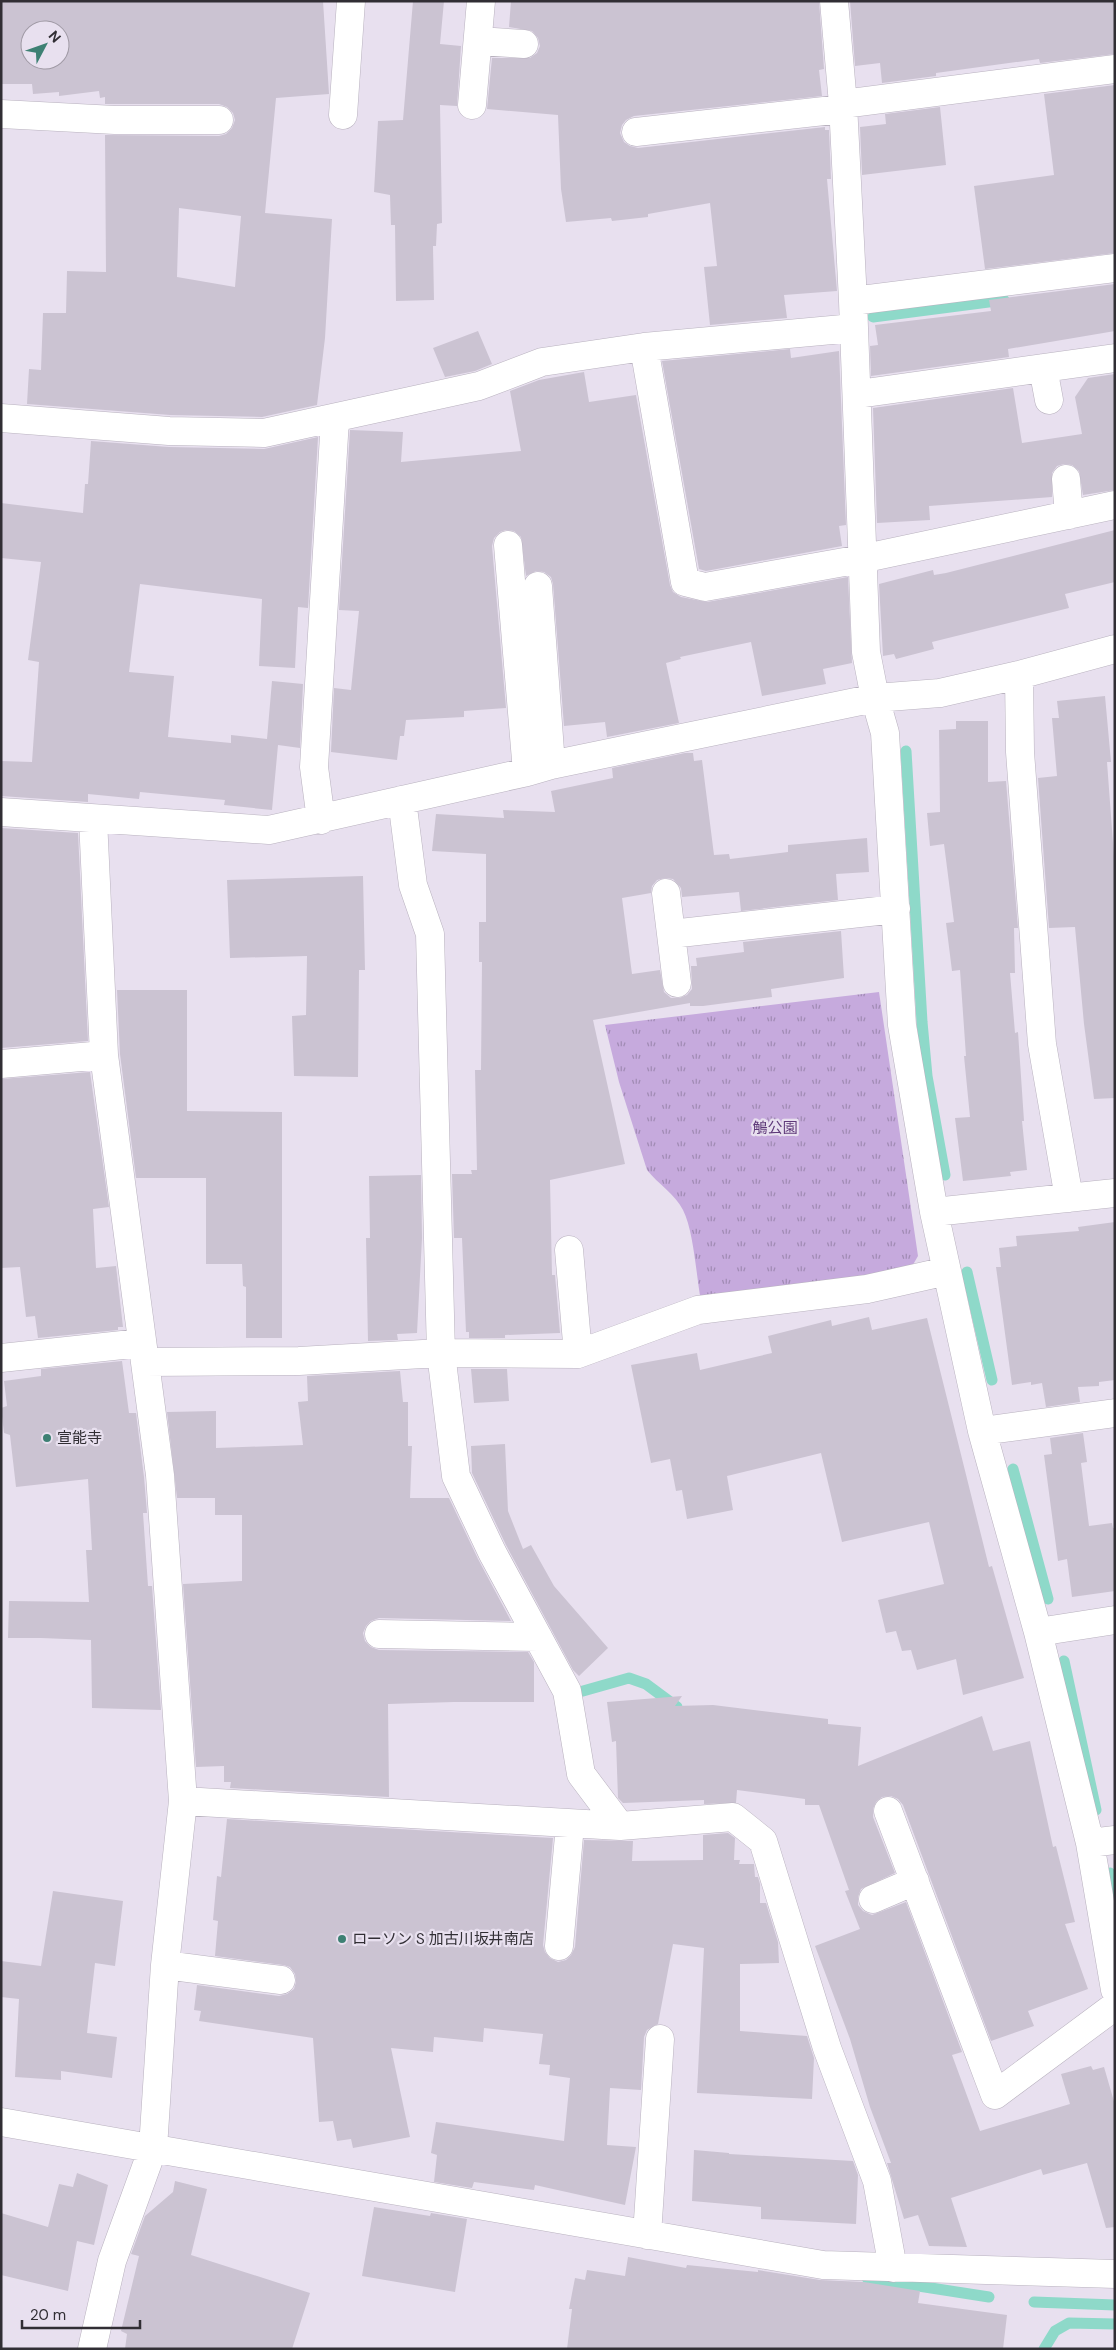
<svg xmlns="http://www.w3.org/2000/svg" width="1116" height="2350" viewBox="0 0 1116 2350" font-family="'DM Sans','Noto Sans JP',sans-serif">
  <defs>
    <pattern id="park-tufts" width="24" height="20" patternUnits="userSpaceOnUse" patternTransform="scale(1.25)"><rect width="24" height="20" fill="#c6aadd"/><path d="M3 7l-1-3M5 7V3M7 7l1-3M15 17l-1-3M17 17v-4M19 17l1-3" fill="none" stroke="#a18bb4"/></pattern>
  </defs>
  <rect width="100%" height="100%" fill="#e8e0ef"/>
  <path fill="url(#park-tufts)" d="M879,992L918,1256L907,1275L701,1301C696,1275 694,1232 683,1210C675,1194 658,1184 647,1170L619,1082L605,1025Z"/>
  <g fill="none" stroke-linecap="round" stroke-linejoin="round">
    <path stroke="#8ed9c9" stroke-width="11" d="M873,317L1004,300
      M906,751L922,1022L927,1076L945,1175
      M967,1272L992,1380
      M1013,1469L1048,1599
      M1064,1661L1096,1810
      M583,1691L629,1678L646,1684L677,1707
      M1110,1873L1115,1892
      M867,2278L989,2297
      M1034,2302L1115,2305
      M1044,2349L1055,2331L1069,2323L1115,2324"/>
  </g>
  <path fill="#cbc3d2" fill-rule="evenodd" d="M1,1H323L329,94L276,98L265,213L332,219L325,338L317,405L262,417L170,415L27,404L29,369L41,370L43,313H66L67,271L106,272L105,135L219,136L226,134L232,128L235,120L233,113L227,107L219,104H105V97L100,98L99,91L59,96V92L33,94L32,84H1ZM30,30H60V60H30ZM179,208L241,216L235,287L177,277Z
    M413,1H444L440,44L461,46L457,106L440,105L442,223L437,224L436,246H433L434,300L396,301L395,225H391L390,195L374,192L378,121L403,120Z
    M511,1H819L824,69L819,70L822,96L634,116L626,120L622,125L620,133L624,142L630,146L638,148L825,127V130H829L831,179H827L837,291L784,295L787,318L710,325L704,267L717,266L710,203L648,214V217L612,221L611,218L566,222L561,189L558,115L487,109L492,58H530L537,53L540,46L538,38L532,31L509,27Z
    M850,1H1115V54L1040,63L1039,59L936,73V76L882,83L880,63L855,66Z
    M1115,85V253L985,269L974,186L1054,175L1044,94Z
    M940,107L946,165L862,175L860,127L886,124L885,114Z
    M1115,284V331L1008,349L1009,357L871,376L870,346L878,345L875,325L991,311L989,300Z
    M478,331L492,364L475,371L445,377L433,348Z
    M790,349L791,358L839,351L846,525L839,526L842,546L706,571L699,569L662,361Z
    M584,372L589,402L636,395L670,585L673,592L681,597L707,602L848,577L852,663L823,669L826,684L762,696L751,642L680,657L681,659L666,663L679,723L607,737L605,722L564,726L553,584L551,577L544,572L536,571L526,576L521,537L514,531L506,530L500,532L494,538L492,546L506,708L464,711V717L406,720L404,736H400L397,760L331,752L334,688L351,690L359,611L339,610L350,430L403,432L401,462L521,451L510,391L539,380Z
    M1115,374V490L1083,495L1079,471L1072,465L1064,464L1057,466L1052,473V497L929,506L930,520L877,523L873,408L1013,388L1022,443L1082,434L1075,397L1088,378Z
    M318,437L308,608L298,607L295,668L259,666L262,599L140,584L129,672L174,676L168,737L231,743V735L267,739L272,681L303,684L300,748L278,745L272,810L224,805L225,800L140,792L139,799L88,794V802L1,796V761L32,762L39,662L28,660L41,562L1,558V503L83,513L85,484H88L91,441L169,447L264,449Z
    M1115,530V582L1065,594L1069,608L932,642L934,649L896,659L894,654L883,656L879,584L933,570L934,575L946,573Z
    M1105,696L1111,762H1107L1115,870V1098L1094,1099L1084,1024L1075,927L1049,928L1038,778L1057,776L1052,718H1059L1057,701Z
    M956,721H988V782L1006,781L1018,928H1014L1015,973H1010L1015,1033L1018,1032L1024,1121H1022L1027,1170L1010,1172L1011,1176L963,1181L955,1118L970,1117L964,1056H966L960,970L952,971L946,923L954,922L944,844L930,846L927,813L940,812L939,730L956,729Z
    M685,753H693L694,761L702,760L714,855L729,854L730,859L788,852V845L867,838L869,872L836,874L838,900L741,911L739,892L682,897L681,888L673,879L665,878L657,880L652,886L651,893L622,898L632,974L660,970L664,992L671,998H679L687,995L692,989L691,966H697L696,958L744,952L743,942L841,931L844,978L771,989L772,997L703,1006H690V1003L593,1020L625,1164L550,1180L552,1275H555L560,1333L505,1335V1338H469V1332H466L462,1238H454L452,1174H472L471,1170H477L475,1070H481L482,962H479V922H486V854L432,851L436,814L504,818L503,810L555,812L551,791L613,778L612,768Z
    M1,828L78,833L88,1041L1,1048Z
    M363,876L365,970H359L358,1077L294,1076L292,1016L306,1015L307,956L230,958L227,880Z
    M117,990H187V1111L282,1112V1338H246V1287L243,1286L242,1264H206V1178H136L120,1054Z
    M90,1072L109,1207L93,1209L96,1268L116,1266L123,1327H118V1330L38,1338L35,1316L26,1317L20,1267L1,1268V1079Z
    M421,1175L422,1238L417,1333L397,1334L398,1340L368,1341L366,1238H370L369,1176Z
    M1115,1222V1380L1099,1382V1386L1078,1387L1080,1402L1046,1407L1042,1383L1031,1385V1382L1012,1385L996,1267H1001L999,1248L1017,1246L1016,1236L1079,1231L1078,1227Z
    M869,1317L872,1330L927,1318L989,1567L992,1566L1024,1678L963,1695L956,1659L917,1670L911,1650L902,1651L896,1631L886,1633L878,1600L944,1584L929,1522L842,1542L821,1453L727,1476L733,1510L687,1519L682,1490L676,1491L670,1459L651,1463L631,1365L697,1353L700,1370L772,1353L768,1336L831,1320L832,1326Z
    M122,1361L129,1413H136L144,1477L147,1513H143L148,1586H152L161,1710L92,1708L91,1640L41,1638H8L9,1601L89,1602L86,1550H92L88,1479L16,1487L10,1435L4,1433L1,1408L7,1406L4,1381L41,1376V1369Z
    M471,1369H507L509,1401L474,1403Z
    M400,1371L403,1402H408V1446H412L410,1498H449L478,1559L511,1621L379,1618L371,1621L366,1626L363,1633L365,1641L371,1647L379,1650L528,1652L534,1662V1702H454L388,1704L389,1797L230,1788L231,1782H224V1766L196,1767L183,1584L242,1581V1515H215V1498H177L167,1412L216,1411V1448L303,1445L298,1402L308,1401L307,1376Z
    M1083,1433L1087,1462L1081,1463L1089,1526L1112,1523L1113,1528H1115V1591L1072,1597L1067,1559L1058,1561L1044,1455L1052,1454L1050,1438Z
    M505,1444L508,1511L523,1549L531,1545L554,1586L608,1648L579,1676L573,1670L506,1545L472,1473L471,1446Z
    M682,1696L675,1706L713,1705L828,1719V1724L861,1727L858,1766L982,1716L993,1751L1030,1741L1053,1847L1056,1846L1075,1922L1065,1924L1088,1989L1028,2011L1034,2026L991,2041L903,1805L898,1799L891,1796L882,1797L876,1802L873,1809V1817L895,1873L861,1889L858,1897V1905L863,1911L872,1915L906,1902L962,2052L952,2055L980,2131L1070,2104L1061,2074L1091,2066L1093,2070L1104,2067L1115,2105V2227L1106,2228L1087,2163L1043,2175L1041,2169L951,2198L967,2247L929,2246L918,2215L904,2219L887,2163H891L870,2107L850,2039L815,1946L860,1929L845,1891L849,1890L819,1805H805V1799L737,1790L736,1803L704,1804V1800L623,1803L618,1798L616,1741L612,1742L607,1702Z
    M227,1819L553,1838L543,1945L545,1952L550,1958L558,1962L566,1960L571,1955L575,1947L584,1840L633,1841L632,1861L703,1860V1835L728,1833L735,1838L734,1860H740L739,1864H754L755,1877H758L760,1884V1903H766L778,1942L779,1963L740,1964V2031L807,2036L814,2058L812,2099L697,2093L704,1948L673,1944L658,2024L647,2030L644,2037L641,2090L610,2088L607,2145L636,2147L625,2205L535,2185L534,2190L474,2182L472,2188L434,2182L437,2155L431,2153L436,2122L564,2141L570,2078L549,2075L550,2065L539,2064L543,2034L484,2028L483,2042L434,2037L433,2052L391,2048L410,2137L353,2148L351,2139L337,2141L333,2121L319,2122L313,2038L199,2021L201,2011L194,2010L197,1985L279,1996L287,1994L294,1989L296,1982L295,1974L290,1967L283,1965L215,1956L218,1921L213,1920L217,1876L221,1877Z
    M53,1891L123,1901L115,1966L95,1963L87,2033L117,2037L112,2078L61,2071V2080L15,2077L19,1999L1,1997V1961L41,1966Z
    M694,2150L729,2153V2154L853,2161L858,2175L856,2224L761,2219V2207L692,2201Z
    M77,2173L108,2185L94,2245L77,2241L68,2291L1,2275V2213L48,2227L59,2184L73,2187Z
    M175,2181L207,2189L191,2255L310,2293L292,2349H125L127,2334L121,2331L139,2256L131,2254L145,2216L173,2192Z
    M374,2207L430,2216L431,2213L467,2219L455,2292L362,2276Z
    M628,2257L686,2268L687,2265L758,2272V2270L820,2280L864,2282L920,2291L918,2303L1007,2315L1003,2349H567L572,2309H569L575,2278L585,2280L587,2270L625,2276Z"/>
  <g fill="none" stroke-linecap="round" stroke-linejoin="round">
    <defs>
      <path id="street" d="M834,1L843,104L853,301L866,652L875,698L885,733L902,1025L934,1212L982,1431L1038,1632L1090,1843L1115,1990
        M478,41L524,44
        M843,104L1115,69
        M472,105L481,1
        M1,114L115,120H219
        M343,115L351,1
        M636,132L842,109
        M853,301L1115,268
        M644,347L685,582L705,587L861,559L1115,505
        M1043,368L1049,400
        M858,394L1115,358
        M1,418L169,431L264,433L479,386L542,362L644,347L854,328
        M1066,479L1069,515
        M508,545L527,772
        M538,586L551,765
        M1019,675L1020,752L1042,1044L1069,1198
        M402,800L413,885L430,934L441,1353L456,1476L492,1552L567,1691L581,1774L620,1826
        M1,812L269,830L527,772L551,765L875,698L940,693L1019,675L1115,649
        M321,820L314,767L335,419
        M666,893L677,983
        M671,934L896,909
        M1,1064L104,1055
        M934,1212L1115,1193
        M569,1250L578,1354
        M1,1358L141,1343
        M145,1362L299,1361L441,1353L578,1354L698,1310L867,1289L947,1271
        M982,1431L1115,1413
        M1038,1632L1115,1620
        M379,1634L538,1637
        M183,1801L620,1826L733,1817L763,1841L827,2048L877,2181L893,2268
        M888,1811L995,2095L1115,2006
        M1090,1843L1115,1840
        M873,1899L915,1881
        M559,1946L570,1825
        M165,1965L281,1980
        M1,2122L823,2265L1115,2274
        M647,2235L660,2039
        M92,2349L112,2261L153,2148L165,1965L183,1801L160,1475L104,1055L93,819"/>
    </defs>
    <use href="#street" stroke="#b9b2bf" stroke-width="29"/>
    <use href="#street" stroke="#fff" stroke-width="28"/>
  </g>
  <g fill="#3d8073" stroke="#e8e0ef" stroke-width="2">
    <circle cx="47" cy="1438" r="5"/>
    <circle cx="342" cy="1939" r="5"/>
  </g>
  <g text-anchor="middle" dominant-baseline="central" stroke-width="4.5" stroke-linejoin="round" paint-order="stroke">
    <g font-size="15" fill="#5f3a7a" stroke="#e8e0ef">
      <text x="775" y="1128">鵤公園</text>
    </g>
    <g font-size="15" fill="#312e34" stroke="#e8e0ef" text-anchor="start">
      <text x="57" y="1438">宣能寺</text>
      <text x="352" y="1939">ローソン S 加古川坂井南店</text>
    </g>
  </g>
  <rect width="1116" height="2350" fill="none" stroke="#312e34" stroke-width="5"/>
  <g transform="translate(45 45) rotate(49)"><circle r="24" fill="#e8e0ef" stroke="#9f99a4"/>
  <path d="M0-4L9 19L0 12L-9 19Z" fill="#3d8073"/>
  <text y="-8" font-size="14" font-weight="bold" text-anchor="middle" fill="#312e34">N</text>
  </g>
  <path d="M22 2320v8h118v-8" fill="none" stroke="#312e34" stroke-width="2.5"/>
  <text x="30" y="2320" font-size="15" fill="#312e34" stroke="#e8e0ef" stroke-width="4" paint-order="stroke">20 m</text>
</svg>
